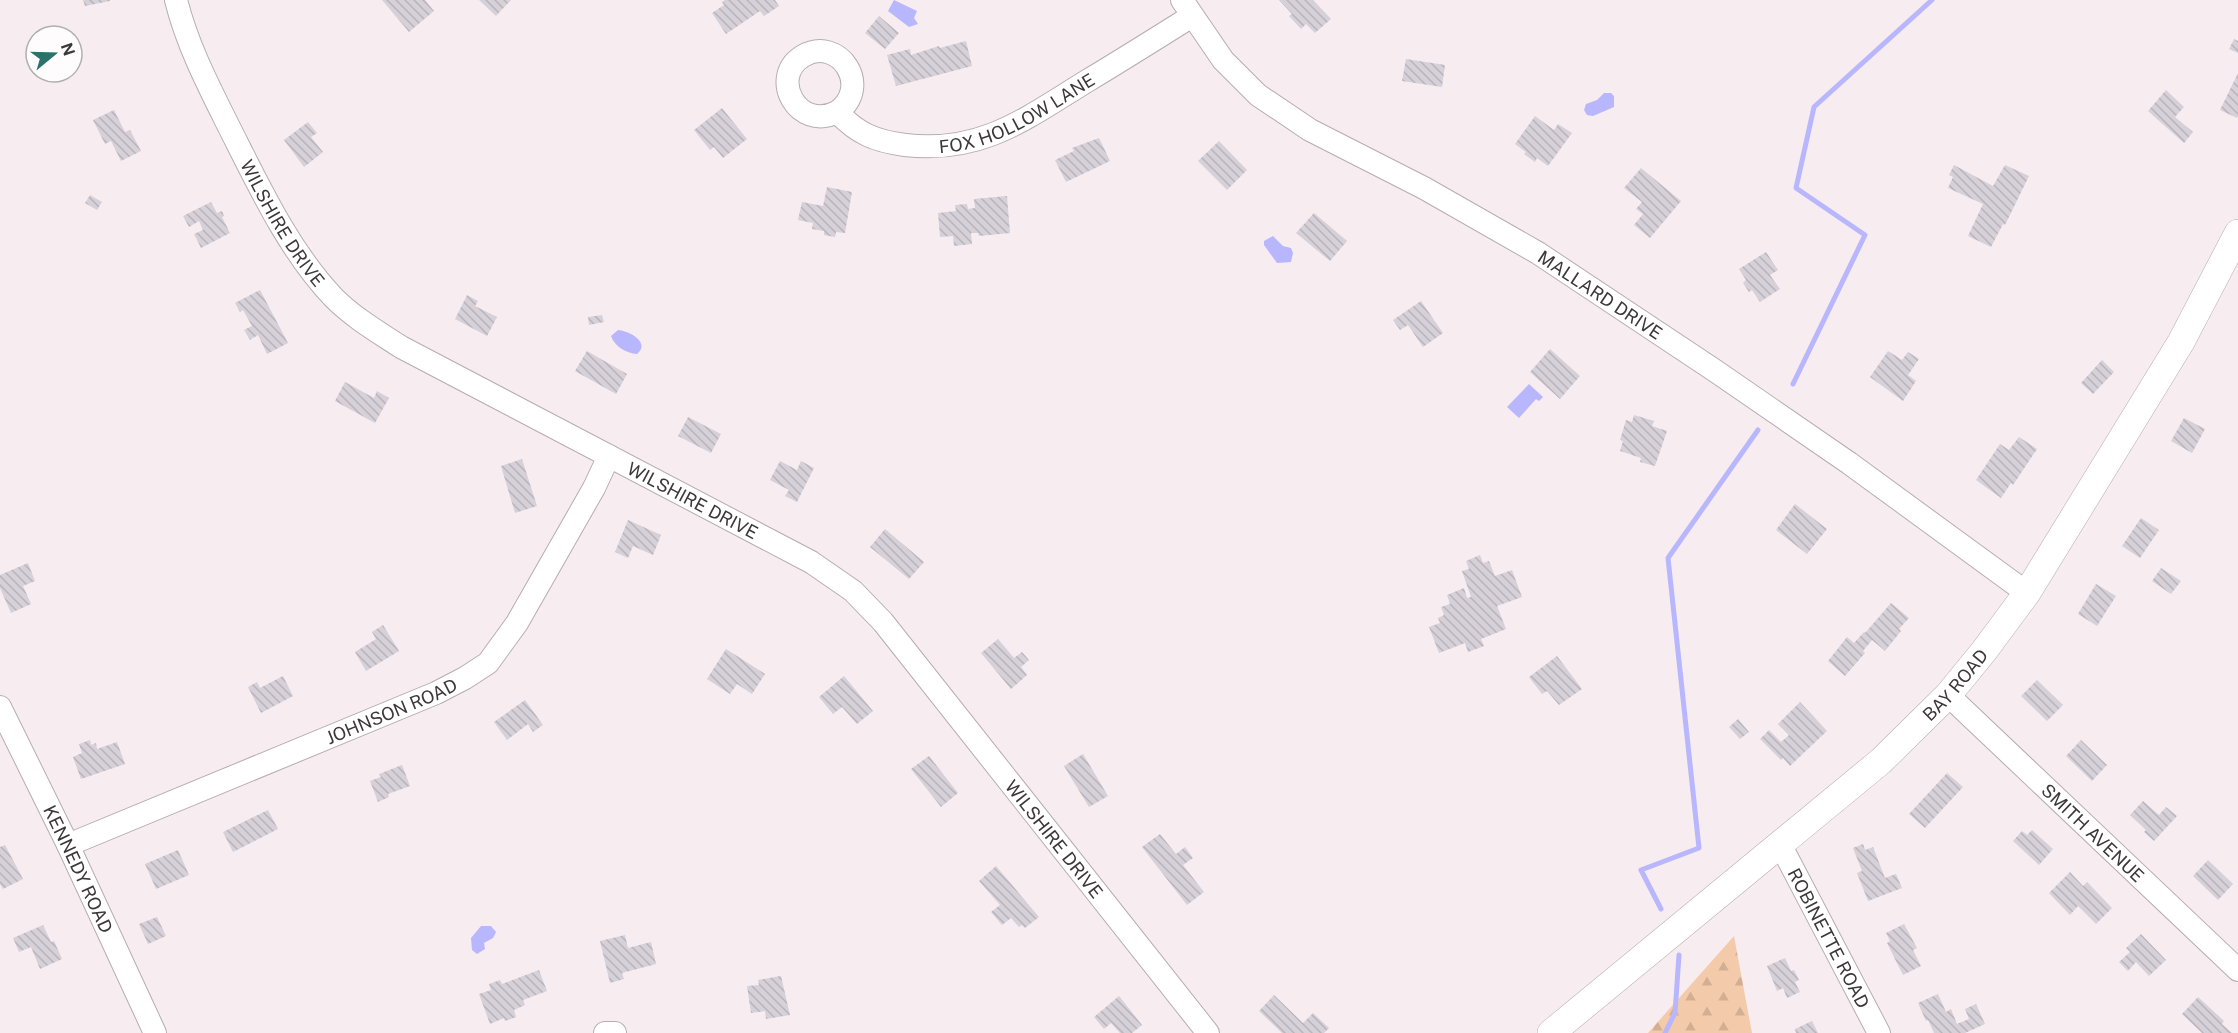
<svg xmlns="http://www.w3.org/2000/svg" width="2238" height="1033" viewBox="0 0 2238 1033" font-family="'Public Sans',sans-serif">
  <defs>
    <pattern id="forest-firs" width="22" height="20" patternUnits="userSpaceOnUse" patternTransform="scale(1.5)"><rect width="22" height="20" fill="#f4cbaa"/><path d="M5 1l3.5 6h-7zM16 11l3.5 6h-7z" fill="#d2af93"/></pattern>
    <pattern id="building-back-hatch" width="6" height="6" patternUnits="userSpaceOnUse" patternTransform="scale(1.5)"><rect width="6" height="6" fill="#d6d0d8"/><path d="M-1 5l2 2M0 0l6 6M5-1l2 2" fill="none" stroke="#b9b3ba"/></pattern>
  </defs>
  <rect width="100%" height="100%" fill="#f7ecf0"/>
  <path fill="url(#forest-firs)" d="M1734,936L1752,1033H1648Z"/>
  <path fill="#b8b6fd" d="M894,0L917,11L914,18L918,24L909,27L888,11Z
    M1604,93H1611L1614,96V107L1593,116L1587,115L1584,110L1586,104L1597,100Z
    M1273,236L1283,246L1291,248L1293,253L1291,262L1277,263L1264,245V241Z
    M618,330C629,331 651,342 637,354C626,353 615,347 611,336Z
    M1529,384L1543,397L1539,401L1536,399L1519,418L1507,407Z
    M481,926H491L496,932L493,938L484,943L485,949L477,954L472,950L471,938Z"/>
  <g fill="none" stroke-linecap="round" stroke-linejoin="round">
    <path stroke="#b8b6fd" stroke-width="5" d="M1793,384L1865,235L1796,188L1814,107L1932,0
      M1661,909L1641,870L1699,848L1668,558L1758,430
      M1665,1033L1675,1013L1679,955"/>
  </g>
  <path fill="url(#building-back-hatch)" d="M83,0H110V1L85,6Z
    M382,0H425L434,11L409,32Z
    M479,0H511L496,16Z
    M725,0H775L779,6L764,16L760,11L726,34L712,13L724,5L722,2Z
    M1279,0H1313L1331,19L1315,33L1306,24L1301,29L1289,16L1292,14Z
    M879,16L899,33L885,49L865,33Z
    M2234,39L2238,41V53L2229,49Z
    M966,41L972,66L896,86L887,55L910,49L911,55L939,46L940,48Z
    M1406,59L1445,65L1442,87L1402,81Z
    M2238,73V116L2237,118L2220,110Z
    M2166,90L2184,107L2175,117L2193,132L2184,143L2148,111Z
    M722,108L747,139L723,158L714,147L710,150L694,130Z
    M114,110L125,132L130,130L141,151L121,161L111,141L105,144L93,120Z
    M1535,116L1554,130L1558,124L1572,133L1548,166L1537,158L1535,162L1524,154L1526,152L1515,144Z
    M308,122L317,133L311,137L323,152L304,167L284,140Z
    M1099,138L1110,161L1066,182L1055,160L1074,151L1072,148Z
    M1219,141L1247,170L1227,190L1198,161Z
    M1954,165L1993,186L2005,165L2029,176L2005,225L2003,224L1991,247L1968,236L1983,204L1948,188L1953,177L1949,175Z
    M1641,168L1681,201L1650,238L1634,225L1643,214L1636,209L1642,202L1624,188Z
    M827,187L852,192L845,233L836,232L835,237L824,235V231L812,229L813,223L798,220L802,202L823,206Z
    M90,195L102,202L97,210L85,203Z
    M1007,196L1010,233L979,236L978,233H971L972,244L954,246L953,236L940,237L938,213L956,211L955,205L967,204L968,209L975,208L974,199Z
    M211,202L217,213L222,211L224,216L222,217L230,233L201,248L194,234L203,230L199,221L189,227L183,216Z
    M1314,213L1347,241L1330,261L1296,233Z
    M1766,252L1778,270L1770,275L1780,289L1760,302L1752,290L1749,292L1743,283L1746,280L1739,269Z
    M260,290L288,343L267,354L258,335L250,340L244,330L252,326L243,310L240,312L235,303Z
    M467,295L478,301L475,306L497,317L487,336L455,319Z
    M1421,301L1443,333L1423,347L1408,325L1400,330L1393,320Z
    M602,315L604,322L589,325L588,317Z
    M1550,349L1580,376L1560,399L1530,372Z
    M587,351L627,374L616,394L575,371Z
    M1888,351L1902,360L1908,352L1919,359L1908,375L1916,381L1903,401L1870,377Z
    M2102,360L2114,372L2093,394L2081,383Z
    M345,382L374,398L377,391L389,398L375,423L335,401Z
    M1634,415L1654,421L1652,426L1667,431L1655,466L1640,462L1641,458L1620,451L1623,441L1620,440L1626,420L1632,422Z
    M688,417L721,434L711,453L678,436Z
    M2184,418L2205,429L2192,453L2171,441Z
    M2019,437L2037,449L2013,485L2011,483L2001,498L1976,480L2000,444L2009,450Z
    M522,459L537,506L515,513L501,466Z
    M780,461L797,470L801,461L814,468L797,502L785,496L789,490L770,480Z
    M1795,504L1827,529L1807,554L1776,530Z
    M2141,518L2159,530L2140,558L2122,546Z
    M628,520L661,535L653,555L633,546L628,558L615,552Z
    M885,529L924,562L909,579L870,547Z
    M1480,555L1483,563L1489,561L1495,576L1512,570L1522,597L1497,606L1506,629L1481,639L1484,646L1468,652L1465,643L1439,653L1429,627L1440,623L1438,618L1444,615L1441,607L1450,604L1447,595L1464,588L1467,598L1471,597L1462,571L1469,569L1466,561Z
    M28,563L35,581L23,586L31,604L11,613L0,588V575Z
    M2161,568L2181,581L2171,594L2152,581Z
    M2096,584L2116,596L2097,626L2078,614Z
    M1891,603L1909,618L1899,629L1901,631L1885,651L1872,640L1863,651L1865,653L1845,676L1828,661L1847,637L1854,643L1864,632L1865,633Z
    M383,625L399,651L366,671L355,652L376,639L372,632Z
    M998,639L1014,658L1022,652L1029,660L1021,667L1027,675L1011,689L981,653Z
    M726,649L765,674L752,694L737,684L730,694L707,679Z
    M1557,656L1582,689L1559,705L1547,691L1542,694L1529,677Z
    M283,676L293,696L261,713L248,687L257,682L260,688Z
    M844,676L873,711L857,724L842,707L833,714L819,697Z
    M2037,680L2063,705L2047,721L2021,696Z
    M525,700L543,725L533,732L528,724L507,740L494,722Z
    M1800,702L1827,731L1790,766L1783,758L1781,760L1760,739L1769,730L1781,742L1789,735L1778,724Z
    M1738,719L1749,732L1740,739L1729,727Z
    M90,740L91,745L96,743L97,749L117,742L125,764L81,779L73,757L82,753L79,744Z
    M2081,740L2107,765L2092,781L2066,756Z
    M1083,754L1108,796L1089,807L1064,766Z
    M929,756L958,793L941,807L911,769Z
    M402,765L410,786L388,794L389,797L378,802L370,781L381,777L379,774Z
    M1947,773L1963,787L1925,828L1909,814Z
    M2143,801L2159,815L2166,807L2177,816L2154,841L2144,832L2146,830L2130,815Z
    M268,810L278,829L233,852L223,832Z
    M2032,830L2053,849L2039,865L2013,841L2022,831L2027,835Z
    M1160,834L1176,854L1185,847L1193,858L1183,865L1204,892L1187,905L1142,847Z
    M1863,844L1865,850L1873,847L1885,878L1896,874L1902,888L1868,901L1857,873L1862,871L1853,848Z
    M5,845L23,879L3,889L0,884V847Z
    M178,850L189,875L156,889L145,864Z
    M2208,860L2233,884L2218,900L2193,876Z
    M996,866L1039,917L1025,928L1022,925L1019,927L1011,918L1002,925L991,912L1000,905L979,881Z
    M2070,872L2083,886L2087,882L2112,908L2096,924L2078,906L2070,915L2049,893Z
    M157,917L166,936L148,944L139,924Z
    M1904,924L1917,948L1913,950L1921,966L1903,975L1887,943L1890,941L1886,933Z
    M43,925L51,942L54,941L62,959L40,969L31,947L19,952L13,938Z
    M2141,934L2166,960L2149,976L2136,962L2128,971L2119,962L2130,952L2126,948Z
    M625,935L628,948L651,942L656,964L622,973L624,979L610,983L600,941Z
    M1785,958L1791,971L1794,970L1799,980L1795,982L1800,992L1787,998L1783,988L1777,991L1767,966Z
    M539,970L547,991L523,1000L525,1005L514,1010L516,1017L505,1021L504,1018L490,1024L479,994L491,990L489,984L500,980L502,984Z
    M781,976L790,1015L766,1019L765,1011L751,1013L747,986L759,985L758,980Z
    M1938,994L1946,1012L1951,1009L1957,1024L1969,1019L1965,1009L1976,1004L1985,1024L1965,1033H1934L1928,1020L1926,1021L1918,1003Z
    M1274,995L1303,1023L1313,1013L1329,1028L1324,1033H1282L1259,1011Z
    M1119,996L1142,1025L1132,1033H1120L1111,1023L1104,1029L1094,1017Z
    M2198,997L2224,1021L2222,1024L2232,1033H2202L2182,1014Z
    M1812,1021L1818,1033H1796L1795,1029Z"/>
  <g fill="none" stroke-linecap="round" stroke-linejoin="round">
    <defs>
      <g id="minor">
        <path id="s1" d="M176,0C187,44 207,83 227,123C257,182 288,250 334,298C354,318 378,332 401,347L811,562L853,591L883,622L1208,1033"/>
        <path id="s2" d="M1182,0L1223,60L1258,95L1310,130L1424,188L1538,253L1714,370L1849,463L2027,593"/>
        <path id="s3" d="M837,112C798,132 768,77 803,56C839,35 873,87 837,112C858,134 875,141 905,145C981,154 1025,119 1087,81C1122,60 1157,38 1192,16"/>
        <path id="s4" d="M1948,695L2238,970"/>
        <path id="s5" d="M0,707L68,845L155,1033"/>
        <path id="s6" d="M1780,844L1879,1033"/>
        <path id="s7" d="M68,845L436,693L465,678L488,663L517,623L594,488L609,456"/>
        <path d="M605,1033H615"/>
      </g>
      <g id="major">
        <path id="s8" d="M1551,1033L1881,761L1948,695L1984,651L2027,593L2181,342L2238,233"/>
      </g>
    </defs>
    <use href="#minor" stroke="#b7acb0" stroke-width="24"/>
    <use href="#major" stroke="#b7acb0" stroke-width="28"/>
    <use href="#minor" stroke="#fff" stroke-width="22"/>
    <use href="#major" stroke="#fff" stroke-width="27"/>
  </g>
  <g text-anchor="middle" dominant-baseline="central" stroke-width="6" stroke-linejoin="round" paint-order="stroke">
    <g font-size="18" fill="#3c3839" stroke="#fefcfd">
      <text stroke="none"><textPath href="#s3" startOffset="400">FOX HOLLOW LANE</textPath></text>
      <text stroke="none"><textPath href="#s1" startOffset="248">WILSHIRE DRIVE</textPath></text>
      <text stroke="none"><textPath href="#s2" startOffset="519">MALLARD DRIVE</textPath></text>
      <text stroke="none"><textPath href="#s1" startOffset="752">WILSHIRE DRIVE</textPath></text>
      <text stroke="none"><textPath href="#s8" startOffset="534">BAY ROAD</textPath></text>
      <text stroke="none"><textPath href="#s7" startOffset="350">JOHNSON ROAD</textPath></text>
      <text stroke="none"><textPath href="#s4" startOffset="200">SMITH AVENUE</textPath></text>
      <text stroke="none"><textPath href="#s1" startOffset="1256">WILSHIRE DRIVE</textPath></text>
      <text stroke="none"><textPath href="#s5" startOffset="180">KENNEDY ROAD</textPath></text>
      <text stroke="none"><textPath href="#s6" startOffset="106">ROBINETTE ROAD</textPath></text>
    </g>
  </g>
  <g transform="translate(54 54) rotate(71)"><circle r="28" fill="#fefcfd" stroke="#b0aeaf" stroke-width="1.5"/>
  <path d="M0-4.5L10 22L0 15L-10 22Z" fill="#2b726a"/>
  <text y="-9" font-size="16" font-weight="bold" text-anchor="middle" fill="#3c3839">N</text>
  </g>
</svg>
